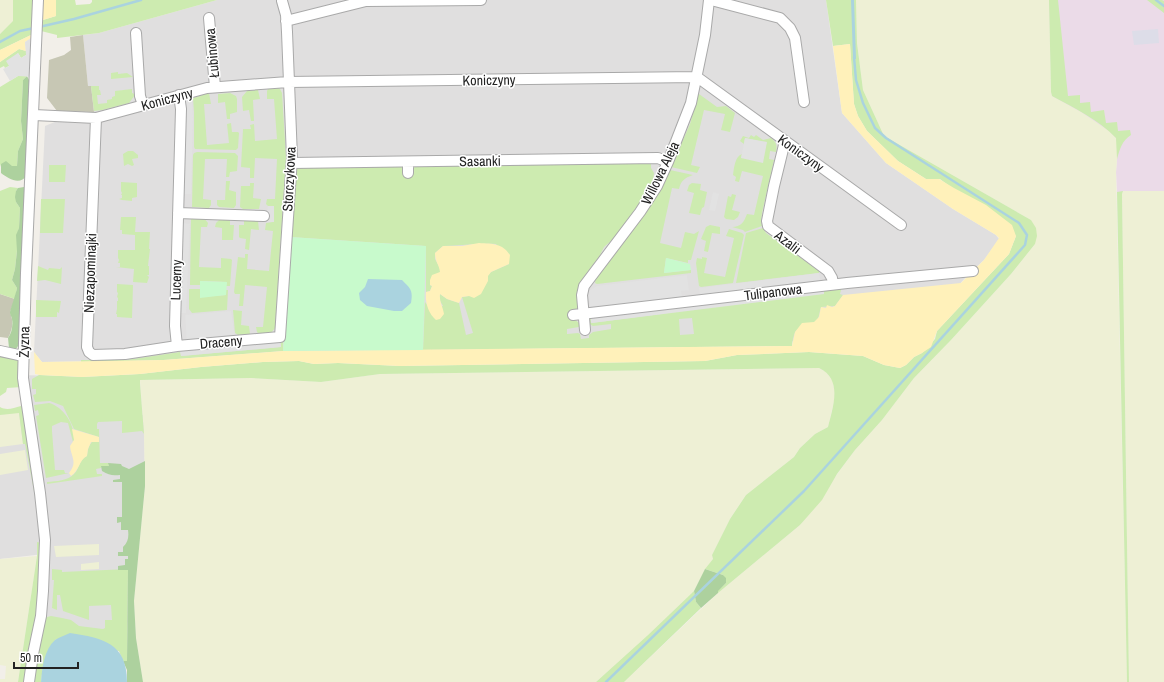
<svg xmlns="http://www.w3.org/2000/svg" width="1164" height="682" viewBox="0 0 1164 682" font-family="'Archivo Narrow',sans-serif">
  <rect width="100%" height="100%" fill="#f2efe9"/>
  <path fill="#e0dfdf" d="M217,0H826L842,113L886,163L953,209L996,235L999,239L998,241L984,260L966,277L911,338L457,350L283,351L163,360L42,362L34,352L45,126L57,121V111L94,112L91,86H88L83,35L99,33Z
    M23,375L82,377L144,416L145,486L123,661L119,651L42,666L44,554L0,559V415L28,411Z"/>
  <path fill="#ebdbe8" d="M1049,0H1164V191L1117,192L1116,172L1117,159L1052,96Z"/>
  <path fill="#c7c7b4" d="M83,35L88,86H91L94,112L57,111L47,98L49,60L64,55L71,50L70,37Z
    M0,294L15,299L10,312L12,319V327L10,334L8,338L0,337Z"/>
  <path fill="#eef0d5" d="M0,0H13V22L0,34Z
    M856,0H1049L1051,92L1052,96L1081,112L1109,131L1116,138L1118,147L1116,172L1127,682H624L718,593L800,525L855,450L882,420L914,378L951,340L1011,274L1035,244L1031,220L884,136L863,90L857,43Z
    M1123,191H1164V682H1129L1122,194Z
    M819,368L826,372L833,381L835,397L828,427L815,434L800,448L794,457L746,495L730,519L712,555L713,559L705,570L694,591L648,635L596,682H143L136,638L134,601L145,486L144,434L140,380L251,378L321,382L380,374Z
    M19,412L23,444L0,447V415Z
    M25,450L28,470L0,475V454Z
    M99,544V555L56,557L54,546Z
    M37,556L18,682H0V679H5L6,666L0,665V559Z
    M99,562V569L81,570V564Z"/>
  <path fill="#cdebb0" fill-rule="evenodd" d="M13,0H34L33,34L0,50V34L13,21Z
    M56,0H75L76,5L90,4L92,2V0H217L99,33L57,38V35L41,31L43,20L56,16Z
    M826,0H856L857,43L863,90L884,136L1031,220L1036,228L1037,236L1035,244L1011,274L951,340L914,378L882,420L855,450L837,474L822,500L800,525L718,593L717,591L726,583L723,575L705,569L713,559L712,555L730,519L746,495L794,457L800,448L815,434L828,427C833,407 843,379 819,368L380,374L321,382L251,378L140,380V383L144,434L142,431L122,433V421L98,422L97,424V429H99L100,463H108L109,466H101V468L96,469L97,474H102V476L47,484V482C56,481 68,481 74,474C80,468 79,459 87,456C88,446 90,442 99,437L74,429L63,406L50,401L35,402L33,395L36,394V389H32V379L39,375L82,377L140,374L201,367L263,362L299,361L314,364L338,363L400,366L705,361L737,355L809,352L863,356L884,365L900,368L906,365L914,357L922,353L935,339L937,331L1009,254L1016,236L940,179H926L898,161L867,131L858,116L854,104L850,44L833,46Z
    M1049,0H1058L1068,96L1080,95V103L1090,102L1091,112L1104,110L1106,123L1117,122L1118,131L1130,130L1131,135C1122,141 1120,148 1117,159L1116,138C1099,120 1074,108 1052,96L1051,92Z
    M1147,0H1162L1164,1V13Z
    M19,49L26,51V55L21,58L18,53L9,66L5,68L4,66L0,68V62Z
    M118,72V74L127,73L133,77L111,79V73Z
    M18,76H27L23,80L21,121L23,139L18,151L17,167L1,164L0,167V87Z
    M91,86H99V90H100L101,95H97L98,104L107,103V100L112,99V97L115,96V91L132,89V93L135,94V95L129,103L102,110L94,111Z
    M278,88L280,89L282,93L286,157L275,328L271,333L259,334L257,332L256,327H263L267,287L245,285L243,306H239L240,294H235L234,292L238,257L245,258V254H248L247,269L269,271L273,231L265,230L266,223L273,222L274,206H268L266,204L267,199H275L277,159L255,158L254,178H250V168L241,167L243,129H251L250,125L254,124L255,141L277,139L274,99H267V91L268,89Z
    M258,90L260,99L253,100L254,121H251L249,110L243,111L242,97L247,91Z
    M209,93L211,104H204L207,145L229,143L227,124L231,123L232,132H238L239,133L238,148L236,150L195,149L194,147V112L193,98Z
    M230,93L236,96L237,99V112L230,114V119H227L225,102L218,103V94Z
    M699,94L717,107L726,106L735,113L730,132L721,130L725,114L704,110L691,165L700,167L697,173L671,167L690,124L698,95Z
    M751,135L754,137L756,135L763,140L771,138C777,143 777,145 776,152L770,151L769,159L774,160L762,213L761,221L762,226L745,232L743,230L732,227C741,227 744,222 747,214L754,215L763,176L742,171L739,182L735,181L736,177L733,175C734,168 735,156 742,154L741,158L767,143L745,138L744,144L740,141L743,136L749,138Z
    M128,151H133L138,155V158L132,159L134,165L132,166L128,164L124,166L123,154Z
    M197,152L235,153L238,156L237,171L230,172L229,177H226L227,159H205L203,199L211,200V205L209,208L192,207L193,155L194,153Z
    M651,162V168L654,173L653,181L641,204L619,234L604,247L599,257L583,278L580,288L578,308L574,310L573,318L579,323V327L567,329V334L578,333L580,334L581,339L589,338V335L593,332L611,329V324L593,326L589,324L588,318L590,316L592,323L661,314L842,286L840,294L843,295L835,306L821,307C819,312 820,318 815,322C801,332 795,321 792,346L423,350L425,302L430,309L443,306L439,299L440,294L447,299L459,303L466,335L473,333L462,297L469,296L491,272L509,264L496,244C478,243 461,246 443,246L435,253V259L440,268V272L430,285L432,286L430,291L426,292V246L290,237L295,169L299,168L403,166L408,173L417,165ZM692,318L694,334L680,335L679,319Z
    M49,165H66L65,182H49Z
    M670,170L693,175C684,178 681,181 679,189L672,188L660,243L681,248L685,232L694,234L699,231L691,260H688V263L666,258L664,273L691,270V273L597,284L595,283L596,276C623,243 652,209 670,170Z
    M226,181H230L229,190L236,192V205L234,208L219,207L217,205V200H225Z
    M121,182L137,183V197L132,198V201L122,200L119,199L122,198V195H121L122,193L121,191Z
    M250,183H254L253,198L261,199L259,209H243L240,207L241,186H250Z
    M692,183L701,184L700,190L707,192L704,207L702,208L700,215L689,213L694,193L687,191L689,185Z
    M10,187L18,188L16,191V202L20,208L19,228L17,235V251L15,269L12,280L17,288L15,299L0,294V191Z
    M1123,191L1122,194L1129,682H1127L1117,192Z
    M732,194L736,195L732,210L740,212L738,217L734,220L726,219L724,217L728,196L731,197Z
    M41,199H65L63,233H40Z
    M121,217H136L135,232H150L149,249H150L148,266H149V275H147L149,277L147,283L133,282L134,269L116,267H120V263H118L119,260L118,258V250H135V235L122,234V230H120Z
    M191,218H204L208,223L207,227H201L199,267L221,268V258L231,259L232,260L230,286H226L227,282L200,281V285H190Z
    M221,218L230,219V225H234L233,240H222V228L215,227L216,223Z
    M254,219L258,221L259,230L251,229L249,250L245,249L246,239L240,238L239,237V225H244V220Z
    M710,225L720,227V234L712,233L708,252L704,251L706,241L701,239L706,227Z
    M763,228L766,233L819,271V273L736,283L746,233Z
    M729,229L742,233L744,235L733,283L701,287L699,286L696,263L697,258L702,259V257L707,258L704,273L725,277L734,238L726,236Z
    M38,266L48,270L49,268L60,269L62,267L61,284L45,280L37,281Z
    M117,284L133,285L132,318L117,317V314H116L117,309V301H118V298L117,297L118,293L117,292Z
    M189,289H200V297L226,295V290H228L227,310L192,313L189,309Z
    M36,300L61,301L59,313L57,312V317H36Z
    M233,310L242,311L241,325L249,326L250,334L238,335L235,333Z
    M280,341H283V351L163,360L81,362V360H126L180,352L181,356L281,347Z
    M0,354L21,359L22,387L7,388L6,392L0,396Z
    M49,403C64,407 75,425 74,440L73,442L68,423L61,422L52,426V431L55,470H64L65,473H69L46,478L36,416L39,415L38,410L35,411L34,405Z
    M21,406L23,408L38,512L25,444H23L19,413L0,415V407C7,411 13,408 21,406Z
    M37,542L41,543L38,615L25,682H18L37,556Z
    M52,569L62,570V572L128,569L127,661H123L119,651L56,639C45,653 43,665 41,682H32L43,618L51,616L62,618L71,620L79,626L103,629L105,628V620H112L111,605L89,606V620L63,611L60,595H57V610L52,608L54,580H52Z
    M694,591L696,602L701,608L624,682H596L648,635Z"/>
  <path fill="#add19e" d="M27,76L29,80L27,175C20,186 9,179 1,173V164L6,161L12,166H17L18,151L23,139L21,121L23,80Z
    M24,187L25,188L20,343L16,349L11,350L9,348L8,338C12,333 13,325 12,319C12,317 10,315 10,313C10,310 16,294 17,288L12,280L15,269L17,251L16,235L19,228L20,208L16,202L15,197L16,191L18,188Z
    M145,461V486L134,601L136,638L143,682H127V670L123,661H127L128,570H118V566L125,565V559H128V556H118V552H123V547C128,542 129,537 128,530H121V522L117,523V517H122V482H113V480L120,479V475C112,476 109,475 102,471L101,466H109L108,463L121,464L122,466L129,469Z
    M705,569L723,575L726,578V583L718,591V593L701,608L696,602L694,591Z"/>
  <path fill="#fff1ba" d="M43,0H56V16L43,20Z
    M33,34V38L25,42L26,51L19,49L0,62V50Z
    M850,44L854,104L858,116L867,131L898,161L926,179H939L954,188L986,205L1012,225L1016,236L1009,254L937,331L931,347L922,353L914,357L906,365L900,368L884,365L863,356L809,352L737,355L705,361L400,366L338,363L314,364L299,361L263,362L201,367L140,374L82,377L40,375L35,374L34,352L42,362L163,360L283,351L792,346L795,332L802,323L814,322L819,317L821,307L826,308L827,305L832,307L835,306L843,295L961,283L984,260L999,238L996,235L953,209L886,163L842,113L833,46Z
    M479,243C493,244 502,243 510,255L509,264L491,272L488,276V281L481,294L474,298L469,296L462,297L459,303L447,299L440,294C439,301 443,307 444,314L440,319L436,320C428,313 425,302 426,292L430,291L432,286L430,285V280L432,275L440,272C439,264 435,262 435,253L443,246H462Z
    M72,429L99,437V442H91L88,449L87,456C79,460 79,471 71,476L69,473C78,462 71,457 70,446L74,440Z"/>
  <path fill="#c8facc" d="M290,237L426,246L423,350L283,351Z
    M666,258L690,264L691,270L664,273Z
    M200,281L227,282L226,295L200,298Z"/>
  <path fill="#e2e2e2" d="M36,37L35,77L18,76L10,81L3,69L9,66L6,61L18,53L21,58L26,55L25,42L31,38Z
    M192,100L193,115L191,194H182L186,118L184,101Z
    M745,138L767,142L763,163L741,158Z
    M713,192L719,194L715,211L709,210Z
    M268,206H274V222H267Z
    M182,223L190,224L186,313H178Z
    M819,273L821,285H824V294L591,323L589,291L597,286L687,275L689,290L681,291L682,297L700,295L699,288Z
    M231,311L235,337L280,334L281,347L181,356L180,346L187,345L185,315Z"/>
  <path fill="#dddde8" d="M1158,29L1159,43L1134,45L1132,31Z"/>
  <path fill="#aad3df" d="M851,0H854L856,59H855L853,58Z
    M368,279L402,280C411,289 413,290 411,303L402,311H394L367,306L360,300L359,293L365,287Z
    M70,633C103,638 127,643 127,682H41C42,668 44,650 55,640C59,637 66,635 70,633Z"/>
  <g fill="none" stroke-linecap="round" stroke-linejoin="round">
    <path stroke="#aad3df" stroke-width="2.5" d="M1156,0L1164,6
      M39,27L74,19L141,0
      M0,42L20,31L34,28
      M606,682L804,491L1025,245L1027,235L1019,223L886,138L875,128L863,103L856,80L854,57"/>
    <defs>
      <path id="street" d="M711,0L780,18L790,28L795,38L804,102
        M209,18L215,87
        M286,21L366,1L481,0
        M136,33L140,96L143,105
        M34,115L96,118L207,88L288,82L697,77L901,225
        M96,118L87,347L89,352L93,355L125,354L177,346L280,337L292,158L287,32L286,15L282,1
        M785,141L774,186L767,221L768,226L828,271L832,278L833,284
        M408,162V173
        M292,163L658,158L668,162
        M178,213L264,216
        M573,315L847,283L973,271
        M585,330L582,295L584,286L640,212L657,186L668,162L691,103L705,35L709,0
        M177,346L175,326L181,109L179,95
        M0,351L23,356
        M29,682L33,654L41,616L43,591L45,540L40,493L23,378L26,273L38,0"/>
    </defs>
    <use href="#street" stroke="#a9a9a9" stroke-width="12"/>
    <use href="#street" stroke="#fff" stroke-width="10"/>
  </g>
  <g text-anchor="middle" dominant-baseline="central" stroke-width="3" stroke-linejoin="round" paint-order="stroke">
    <g font-size="14" fill="#222" stroke="#fff">
      <text transform="translate(212 53) rotate(-95)">Łubinowa</text>
      <text transform="translate(489 80) rotate(-1)">Koniczyny</text>
      <text transform="translate(167 99) rotate(-15)">Koniczyny</text>
      <text transform="translate(801 153) rotate(36)">Koniczyny</text>
      <text transform="translate(480 161) rotate(-1)">Sasanki</text>
      <text transform="translate(660 173) rotate(-64)">Willowa Aleja</text>
      <text transform="translate(289 179) rotate(-87)">Storczykowa</text>
      <text transform="translate(788 242) rotate(37)">Azalii</text>
      <text transform="translate(90 273) rotate(-88)">Niezapominajki</text>
      <text transform="translate(176 280) rotate(-88)">Lucerny</text>
      <text transform="translate(773 292) rotate(-7)">Tulipanowa</text>
      <text transform="translate(24 342) rotate(-89)">Żyzna</text>
      <text transform="translate(221 342) rotate(-5)">Draceny</text>
    </g>
  </g>
  <path d="M14 662v6h64v-6" fill="none" stroke="#222222" stroke-width="2"/>
  <text x="20" y="662" font-size="12" fill="#222222" stroke="#ffffff" stroke-width="3" paint-order="stroke">50 m</text>
</svg>
